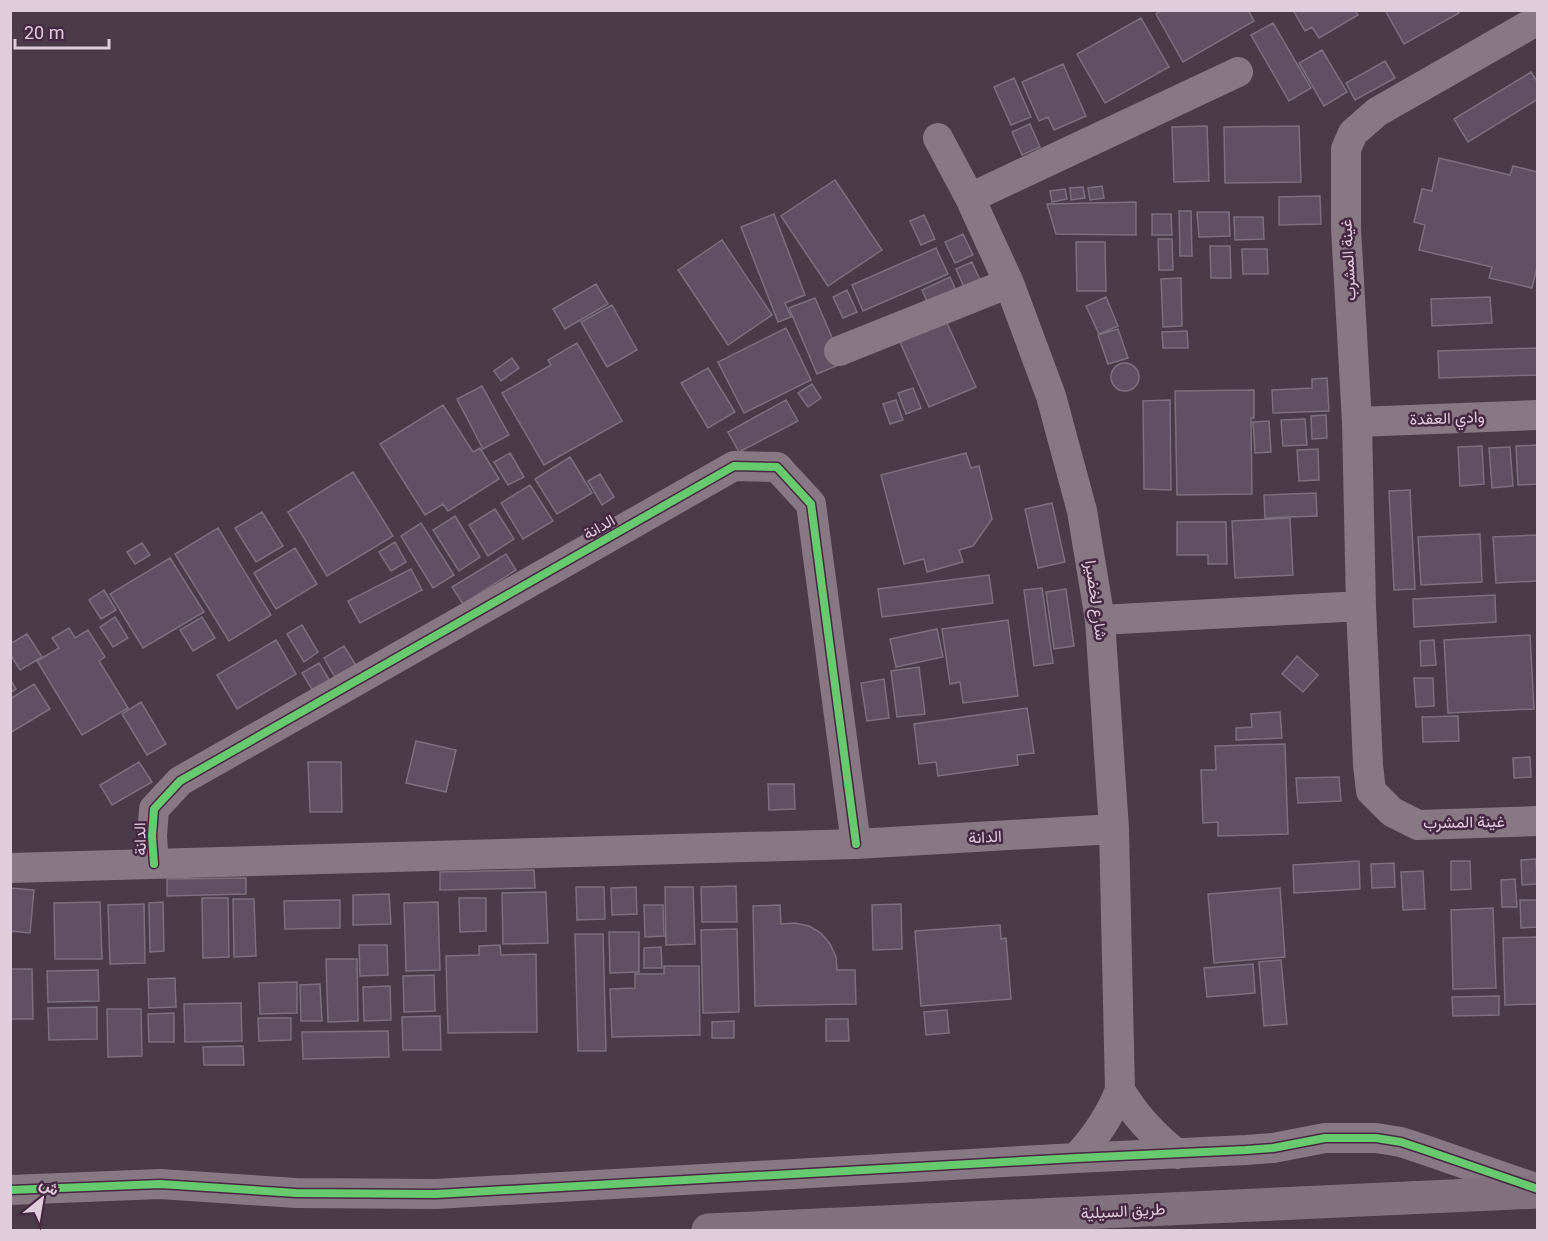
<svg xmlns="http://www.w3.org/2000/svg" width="1548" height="1241" viewBox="0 0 1548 1241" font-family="Roboto,Vazirmatn,sans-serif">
  <rect width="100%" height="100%" fill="#4b3a48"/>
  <path fill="#615063" stroke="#7c707e" stroke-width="1.5" d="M1162,10H1248L1254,21L1183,62L1156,14Z
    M1293,10H1355L1358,15L1319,38L1312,27L1305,31Z
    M1385,10H1457L1459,13L1404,44Z
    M1141,18L1169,67L1105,103L1077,54Z
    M1273,23L1311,88L1289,101L1251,35Z
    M1322,50L1347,92L1324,106L1299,63Z
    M1385,61L1395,78L1355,100L1346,83Z
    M1063,64L1086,116L1054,130L1048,117L1039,121L1022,82Z
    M1531,72L1538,83V99L1468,142L1454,119Z
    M1014,78L1031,117L1011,125L994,87Z
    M1030,124L1040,147L1022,155L1012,132Z
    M1207,126L1209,181L1174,182L1172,127Z
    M1299,126L1301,182L1225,183L1224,127Z
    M1439,158L1510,175L1513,166L1538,172V263L1532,288L1489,278L1492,267L1419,250L1425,225L1414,222L1422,189L1432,191Z
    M835,180L882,250L828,286L781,216Z
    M1102,186L1104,198L1090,200L1088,188Z
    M1083,187L1085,198L1071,200L1070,188Z
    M1065,189L1067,199L1052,202L1050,191Z
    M1320,196L1321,224L1279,225V197Z
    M1136,202V235L1056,234L1047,204Z
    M1179,211H1191L1192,256H1180Z
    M1197,212H1229L1230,236L1199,237Z
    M774,214L805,295L785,303L791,317L778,322L741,227Z
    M1152,214H1171L1172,235H1152Z
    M924,215L935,239L921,245L910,221Z
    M1234,217H1263L1264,239L1235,240Z
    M963,234L973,255L955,263L945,242Z
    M1158,239H1172L1173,270H1159Z
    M722,240L772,315L728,345L678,270Z
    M1076,242H1105L1106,291H1077Z
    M1210,246H1230L1231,278H1211Z
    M936,248L948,274L863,311L852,285Z
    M1242,249H1267L1268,274H1243Z
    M972,262L983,287L967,294L956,269Z
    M950,277L957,293L929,306L922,290Z
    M1181,278L1182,326L1163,327L1161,279Z
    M596,284L608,304L565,329L553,309Z
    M847,290L857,312L843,318L833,297Z
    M1106,297L1118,326L1099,334L1086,306Z
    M1490,297L1492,323L1432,326L1431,299Z
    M815,298L843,363L817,374L789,308Z
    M612,305L637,350L607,367L581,322Z
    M942,312L976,387L929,407L896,333Z
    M786,328L811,380L744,413L718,362Z
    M1118,329L1128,358L1108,364L1098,335Z
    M1187,331L1188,348H1163L1162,332Z
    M577,343L622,421L544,465L502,393L551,365L548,360Z
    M1538,348V375L1439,378L1438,351Z
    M512,358L519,368L501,381L494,371Z
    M1111 377a14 14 0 1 1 28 0a14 14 0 1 1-28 0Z
    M708,368L735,412L708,428L681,383Z
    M1327,378L1329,411L1273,413L1272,390L1312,388V379Z
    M812,384L821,398L808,407L798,393Z
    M482,386L509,435L483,449L457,399Z
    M913,388L921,408L906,414L898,393Z
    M1254,390V418H1251L1252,494L1177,495L1175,391Z
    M786,400L798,421L739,452L728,432Z
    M896,400L903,420L890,424L883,404Z
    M1170,400L1171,490L1144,489L1143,401Z
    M443,405L473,452L480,448L499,479L448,511L443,504L425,515L380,444Z
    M1326,415L1327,438L1312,439L1311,416Z
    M1305,419L1307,445L1283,446L1281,420Z
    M1269,421L1271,452L1255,453L1253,422Z
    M1538,445V484L1518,485L1516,446Z
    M1482,446L1484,484L1460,486L1458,447Z
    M1510,447L1513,486L1492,488L1489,448Z
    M1318,449L1319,480L1299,481L1297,450Z
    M510,453L524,477L508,485L494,462Z
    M966,453L971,468L979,466L992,519L973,546L959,550L963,562L927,572L924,559L904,564L881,475Z
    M570,457L592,493L557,514L535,479Z
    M353,472L393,536L327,576L288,512Z
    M600,474L614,497L602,505L588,481Z
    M530,485L553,521L523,539L501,503Z
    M1410,490L1415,589L1394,590L1389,491Z
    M1316,493L1317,516L1265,518L1264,495Z
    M1052,503L1065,562L1038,568L1025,509Z
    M495,509L514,539L488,556L469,525Z
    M262,512L283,546L256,562L235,528Z
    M455,516L480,557L459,571L433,530Z
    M1290,518L1293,575L1235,578L1232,521Z
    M1177,522H1226L1227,564H1208V555H1177Z
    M421,523L454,575L433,588L401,536Z
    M218,528L271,615L229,641L175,554Z
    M1480,534L1482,582L1421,585L1418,537Z
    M1538,535V581L1496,583L1493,537Z
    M395,542L406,562L391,571L379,552Z
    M142,543L150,555L135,564L127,552Z
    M295,548L317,584L276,609L254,573Z
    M506,554L516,570L463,604L452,587Z
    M170,558L204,612L143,648L110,594Z
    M411,569L422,590L360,623L348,601Z
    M989,575L993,603L882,617L878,589Z
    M1042,588L1053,663L1034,666L1024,590Z
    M1066,589L1074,646L1054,649L1046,592Z
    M104,590L116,610L101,619L89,600Z
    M1495,595L1496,622L1414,627L1413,599Z
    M115,617L128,638L113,647L100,627Z
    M202,617L215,638L193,651L180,630Z
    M1008,620L1018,696L963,703L960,682L950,684L942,629Z
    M302,625L318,652L304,662L287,634Z
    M69,628L75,638L88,630L105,657L99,661L128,708L82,735L37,661L59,648L52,638Z
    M937,629L943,657L896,667L890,639Z
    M27,634L42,657L20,670L10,654V644Z
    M1530,635L1534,709L1448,713L1444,640Z
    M276,640L296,674L237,709L217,675Z
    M1434,640L1436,665L1421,666L1420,641Z
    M344,646L357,667L336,679L324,658Z
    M1297,656L1318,675L1303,692L1282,674Z
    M319,663L333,686L316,696L302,673Z
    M919,667L925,714L897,717L891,671Z
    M1414,678H1433L1434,706L1416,707Z
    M10,679L16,689L10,693Z
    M884,679L889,718L867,721L861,683Z
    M34,684L50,709L10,733V699Z
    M141,702L166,744L147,755L122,714Z
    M1027,708L1034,753L1017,755L1018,765L938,776L936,762L919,764L914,724Z
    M1280,712L1282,738L1236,740V728L1252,727L1251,714Z
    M1458,716L1459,741L1423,742L1422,717Z
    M416,741L456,750L446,792L406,783Z
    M1285,744L1288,834L1218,836V822L1203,823L1201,770H1216L1215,746Z
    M1530,757L1531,777L1514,778L1513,758Z
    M139,762L152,782L112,805L100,785Z
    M308,762H341L342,812H310Z
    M1339,777L1341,801L1298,803L1296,778Z
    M768,784H794L795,809L769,810Z
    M1536,859L1537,884L1522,885L1521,860Z
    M1359,861L1360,889L1294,893L1293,865Z
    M1451,861H1470L1471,889L1451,890Z
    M1394,863L1395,887L1372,888L1371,864Z
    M534,870L535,888L440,890V872Z
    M1423,871L1425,909L1403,910L1401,872Z
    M246,878V894L167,896V879Z
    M1515,879L1517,907H1502L1501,880Z
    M736,886L737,922H702L701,887Z
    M576,887H604L605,919L577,920Z
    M636,887L637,914L612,915L611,888Z
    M665,887H693L695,944L666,945Z
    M10,888L34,890L30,933L10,931Z
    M1280,888L1285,957L1214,963L1208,894Z
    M546,892L548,943L503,944L502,893Z
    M389,894L391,924L353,925V895Z
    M202,898H228L229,957L203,958Z
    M459,898H486V931L460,932Z
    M233,899H254L256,956L234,957Z
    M340,900V928L285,929L284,901Z
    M1520,900H1538V927L1521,928Z
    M100,902L102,959H55L54,903Z
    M163,902L164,951L150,952L149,903Z
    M438,902L440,970L406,971L404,903Z
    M144,904L145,963L110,964L108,905Z
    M901,904L902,949L873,950L872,905Z
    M644,905H663L664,936L645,937Z
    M780,905L781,924L795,923L809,926L821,933L830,944L836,957L837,970H855L856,1004L755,1006L753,906Z
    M1493,908L1496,988L1453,989L1451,910Z
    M1000,925L1001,939L1006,938L1011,999L921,1006L915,931Z
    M737,929L739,1012L703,1013L701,930Z
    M609,932H639V972L610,973Z
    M575,934H603L606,1051H578Z
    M1538,937V1004L1505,1005L1503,938Z
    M359,945H387L388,975L360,976Z
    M500,945L501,955L536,954L537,1032L448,1033L446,956L479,955V946Z
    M661,947L662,968H644V948Z
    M326,959H357L358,1021L328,1022Z
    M1281,960L1287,1024L1264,1026L1259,962Z
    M1253,964L1255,993L1207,997L1204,968Z
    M664,966H699L700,1035L612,1037L610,989L635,988V974H664Z
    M10,969H32L33,1019H10Z
    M98,970L99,1001L48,1002L47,971Z
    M434,975L435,1011L404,1012L403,976Z
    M175,978L176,1007L149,1008L148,979Z
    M297,982V1013L260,1014L259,983Z
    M320,984L322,1021H301L300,985Z
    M390,986L391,1020L364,1021L363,987Z
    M1499,996V1015L1453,1016L1452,997Z
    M241,1003L242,1041L185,1042L184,1004Z
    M97,1007V1039L49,1040L48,1008Z
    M107,1009H141L142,1056L108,1057Z
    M947,1010L949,1033L926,1035L924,1012Z
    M174,1013V1042H149L148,1014Z
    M440,1016L441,1050H403L402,1017Z
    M258,1018H291V1040L259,1041Z
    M826,1019H848L849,1041H826Z
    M734,1021V1038H712V1022Z
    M388,1031L389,1057L303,1059L302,1032Z
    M243,1046L244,1065H204L203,1047Z"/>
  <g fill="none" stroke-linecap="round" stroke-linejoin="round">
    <path stroke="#877884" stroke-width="30" d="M1538,20L1377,112L1353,133L1346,149V228L1357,422L1361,606L1368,765L1371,791L1392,812L1418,825L1538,821
      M938,138L970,198L1009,283L1051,396L1082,511L1100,620L1114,829L1120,1090C1110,1116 1096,1137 1076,1158
      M970,198L1238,72
      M839,351L1009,283
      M1357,422L1538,415
      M1100,620L1361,606
      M154,864L152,836L154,809L180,781L734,466L777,467L811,504L856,844
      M10,868L856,844L1114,829
      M1120,1090C1135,1116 1153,1135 1177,1154
      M10,1190L160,1184L296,1193L436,1194L1076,1158L1246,1150L1273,1148L1325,1138H1376L1401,1142L1425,1150L1538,1189"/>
    <path stroke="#82717f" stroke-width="33" d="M708,1230L1538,1192"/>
    <defs>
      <path id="cycleway" d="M154,864L152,836L154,809L180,781L734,466L777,467L811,504L856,844
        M10,1190L160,1184L296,1193L436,1194L1076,1158L1246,1150L1273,1148L1325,1138H1376L1401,1142L1425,1150L1538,1189"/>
    </defs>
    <use href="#cycleway" stroke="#472842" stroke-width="11"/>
    <use href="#cycleway" stroke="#67ca6e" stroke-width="8"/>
  </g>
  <g text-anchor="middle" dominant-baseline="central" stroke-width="5" stroke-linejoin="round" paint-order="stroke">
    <g font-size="16" fill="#e1ccdc" stroke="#472842">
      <text transform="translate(1348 260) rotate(-93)">غينة المشرب</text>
      <text transform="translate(1447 418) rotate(-2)">وادي العقدة</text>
      <text transform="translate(599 527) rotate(-30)">الدانة</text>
      <text transform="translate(1096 600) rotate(82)">شارع لخضيرا</text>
      <text transform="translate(1464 822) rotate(-1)">غينة المشرب</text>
      <text transform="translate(985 837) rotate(-3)">الدانة</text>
      <text transform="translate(140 839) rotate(-91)">الدانة</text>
      <text transform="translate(1123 1211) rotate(-3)">طريق السيلية</text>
    </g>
  </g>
  <rect width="1548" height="1241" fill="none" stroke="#e1ccdc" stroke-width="24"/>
  <g transform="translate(42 1199) rotate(30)" stroke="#472842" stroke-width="4.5" paint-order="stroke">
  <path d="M0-4.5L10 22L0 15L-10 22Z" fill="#e1ccdc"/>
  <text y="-9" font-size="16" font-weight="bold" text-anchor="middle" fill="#e1ccdc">ش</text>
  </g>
  <path d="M15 39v9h94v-9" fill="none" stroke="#e1ccdc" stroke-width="3"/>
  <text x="24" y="39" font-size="18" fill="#e1ccdc" stroke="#472842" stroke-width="4.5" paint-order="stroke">20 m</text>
</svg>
